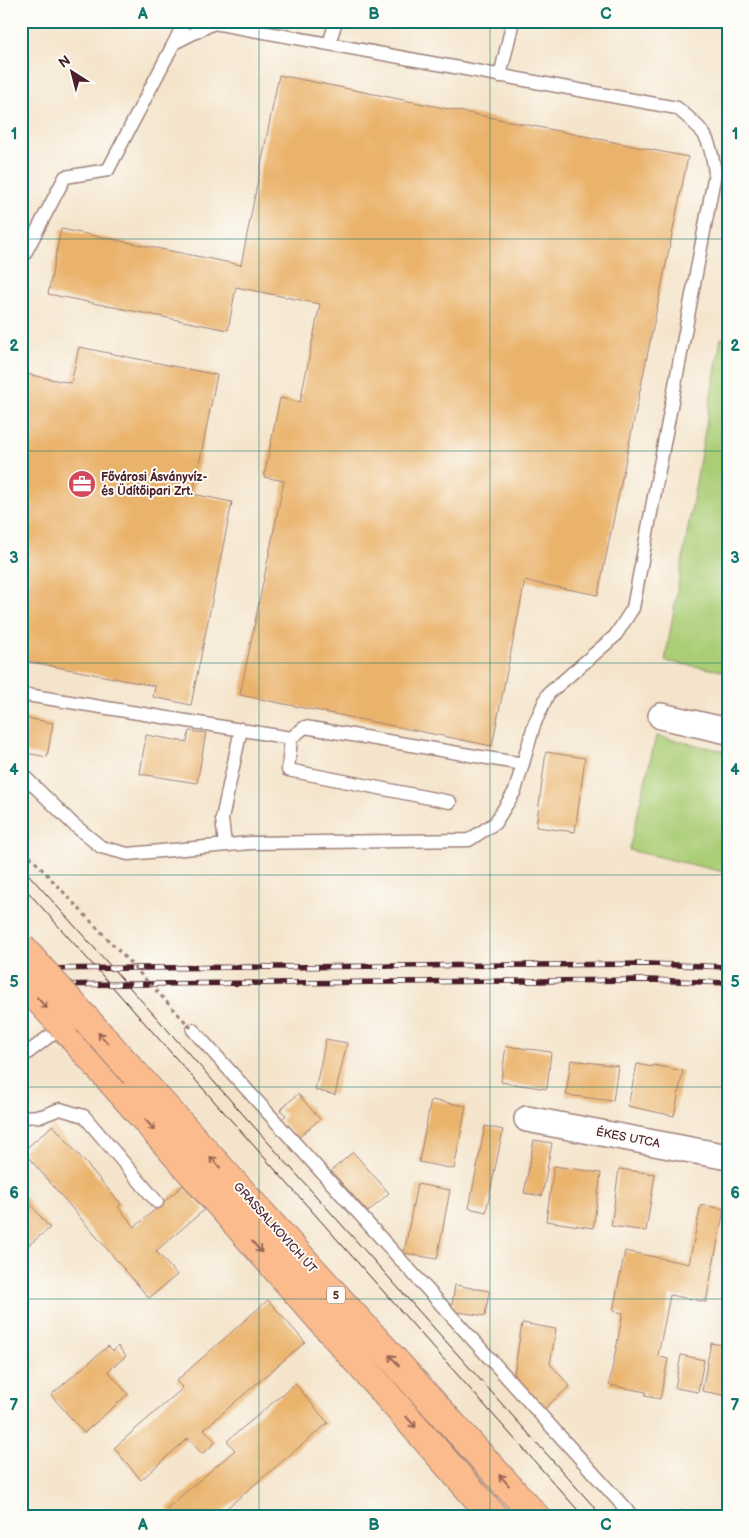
<svg xmlns="http://www.w3.org/2000/svg" width="749" height="1538" viewBox="0 0 749 1538" font-family="'Balsamiq Sans',sans-serif">
  <rect width="100%" height="100%" fill="#fdfcf7"/>
  <filter id="ink" filterUnits="userSpaceOnUse"><feTurbulence type="fractalNoise" baseFrequency=".02" numOctaves="2"/><feDisplacementMap in="SourceGraphic" scale="10" xChannelSelector="R" yChannelSelector="G"/><feConvolveMatrix kernelMatrix="1 2 1 2 8 2 1 2 1" color-interpolation-filters="sRGB"/></filter>
  <filter id="wash" filterUnits="userSpaceOnUse"><feTurbulence type="fractalNoise" baseFrequency=".0096" numOctaves="4" result="noise"/><feDisplacementMap in="SourceGraphic" scale="20" xChannelSelector="R" yChannelSelector="G"/><feGaussianBlur stdDeviation="1.12" result="paint"/><feColorMatrix in="noise" values="0 0 0 0 0 0 0 0 0 0 0 0 0 0 0 0 0 1.4 0 .05"/><feComposite in="paint" operator="in"/></filter>
  <g filter="url(#wash)">
    <rect width="100%" height="100%" fill="#f4e4cb"/>
    <path fill="#aacd76" stroke="#7a7650" d="M721,338L728,339V672L665,661Z
      M656,736L728,752V873L629,850Z"/>
    <g id="blocks">
      <path fill="#eab36c" d="M279,75L688,157L598,595L525,581L492,746L240,695L284,481L264,477L280,398L300,402L320,304L236,287L228,330L48,294L61,229L241,265Z
        M79,347L217,375L193,494L232,502L191,705L153,697L155,686L21,660V373L71,383Z
        M21,717L53,723L47,757L21,752Z
        M189,731L206,733L197,783L140,774L146,735L187,742Z
        M546,752L585,758L575,832L536,827Z
        M326,1039L347,1043L335,1095L315,1090Z
        M506,1046L551,1052L547,1089L501,1082Z
        M571,1060L618,1066L613,1101L566,1095Z
        M637,1064L652,1067L653,1065L683,1071L674,1116L628,1106Z
        M298,1094L320,1119L297,1139L281,1120L286,1115L280,1110Z
        M431,1100L466,1106L454,1169L419,1162Z
        M53,1125L121,1204L118,1207L135,1227L183,1185L204,1210L156,1251L177,1275L149,1298L23,1151Z
        M485,1126L503,1130L486,1212L469,1208Z
        M534,1140L552,1143L542,1196L524,1193Z
        M353,1152L389,1193L368,1212L331,1171Z
        M554,1166L601,1173L593,1228L546,1221Z
        M619,1169L655,1174L646,1231L611,1226Z
        M417,1184L450,1190L437,1259L404,1253Z
        M21,1193L50,1228L21,1251Z
        M701,1205L724,1209L706,1302L670,1295L658,1356L668,1359L660,1399L645,1396L646,1392L609,1385L623,1313L613,1311L625,1251L689,1264Z
        M455,1285L489,1291L485,1316L451,1311Z
        M268,1300L305,1342L204,1429L216,1442L202,1454L188,1438L141,1480L114,1448L183,1388L176,1381Z
        M522,1323L556,1329L550,1364L570,1386L542,1411L513,1380Z
        M711,1343L728,1346V1396L702,1391Z
        M108,1346L113,1351L118,1346L126,1356L108,1371L128,1394L84,1433L51,1395Z
        M681,1355L704,1360L698,1392L675,1388Z
        M295,1384L328,1423L216,1517H174L167,1508L235,1450L227,1441Z
        M682,1510L688,1517H675Z"/>
    </g>
  </g>
  <g filter="url(#ink)">
    <use href="#blocks" fill-opacity="0" stroke="#9f827b" stroke-width="1"/>
    <g fill="none" stroke-linecap="round" stroke-linejoin="round">
      <defs>
        <path id="lane" d="M174,43L185,21
          M329,44L336,21
          M500,76L513,21
          M21,261L65,177L108,170L174,43L214,23L677,108C705,131 710,136 715,173L633,608L615,636L548,694L534,725L515,791L495,823L469,840L250,843L128,854L101,847L73,824L21,773
          M21,694L291,738L305,727L523,764
          M291,738L288,770L450,802
          M225,845L222,819L241,729
          M193,1030L633,1517
          M21,1058L65,1024
          M21,1117L42,1116L60,1109L84,1116L157,1202"/>
        <path id="street" d="M661,716L728,731
          M527,1119L728,1157"/>
        <path id="primary" d="M63,1026L494,1517
          M135,1074L536,1517"/>
      </defs>
      <use href="#lane" stroke="#9f827b" stroke-width="15"/>
      <use href="#street" stroke="#9f827b" stroke-width="28"/>
      <use href="#primary" stroke="#9f827b" stroke-width="30"/>
      <path stroke="#9f827b" stroke-width="3" stroke-dasharray="4 4" stroke-linecap="butt" d="M21,846L24,850"/>
      <use href="#lane" stroke="#fff" stroke-width="12"/>
      <use href="#street" stroke="#fff" stroke-width="25"/>
      <use href="#primary" stroke="#fbbb8c" stroke-width="28"/>
      <path stroke="#4a1f2b" stroke-width="1" d="M21,866L603,1517
        M21,884L584,1517"/>
      <defs>
        <path id="rail" d="M21,969L650,964L728,967
          M21,985L650,980L728,983"/>
      </defs>
      <use href="#rail" stroke="#4a1f2b" stroke-width="5.5"/>
      <use href="#rail" stroke="#fdfcf7" stroke-width="4" stroke-dasharray="11" stroke-linecap="butt"/>
      <defs>
        <path id="primary-bridge" d="M21,947L135,1074
          M21,980L63,1026"/>
      </defs>
      <use href="#primary-bridge" stroke="#9f827b" stroke-width="30" stroke-linecap="butt"/>
      <path stroke="#9f827b" stroke-width="3" stroke-dasharray="4 4" stroke-linecap="butt" d="M24,850L193,1030"/>
      <use href="#primary-bridge" stroke="#fbbb8c" stroke-width="28"/>
    </g>
    <defs><path id="oneway-shaft" d="M-6 0H5M1.5-3L5.5 0L1.5 3" fill="none" stroke-width="1.6" stroke-linecap="round" stroke-linejoin="round" transform="scale(1.25)"/></defs>
    <g stroke="#9a6557">
      <use href="#oneway-shaft" transform="translate(42 1003) rotate(48)"/>
      <use href="#oneway-shaft" transform="translate(103 1038) rotate(-132)"/>
      <use href="#oneway-shaft" transform="translate(150 1125) rotate(49)"/>
      <use href="#oneway-shaft" transform="translate(215 1162) rotate(-132)"/>
      <use href="#oneway-shaft" transform="translate(257 1247) rotate(49)"/>
      <use href="#oneway-shaft" transform="translate(394 1360) rotate(-132)"/>
      <use href="#oneway-shaft" transform="translate(411 1422) rotate(49)"/>
      <use href="#oneway-shaft" transform="translate(504 1480) rotate(-132)"/>
    </g>
  </g>
  <path fill="none" stroke="#0f766e" stroke-width="1" stroke-opacity="0.55" d="M259,21V1517M490,21V1517M21,239H728M21,451H728M21,663H728M21,875H728M21,1087H728M21,1299H728"/>
  <defs>
    <symbol id="office-disc" viewBox="-11 -11 22 22"><circle r="9.5" fill="#d1495b" stroke="#fdfcf7"/><path d="M-6-3h4V-5.5h4V-3h4V5H-6ZM-1-4.5V-3h2v-1.5ZM-6 0V1H6V0Z" fill="#fff"/></symbol>
  </defs>
  <g fill-rule="evenodd">
    <use href="#office-disc" x="66" y="468" width="32" height="32"/>
  </g>
  <g text-anchor="middle" dominant-baseline="central" stroke-width="4" stroke-linejoin="round" paint-order="stroke">
    <rect fill="#fdfcf7" stroke="#806168" stroke-width="1" x="327" y="1286.5" width="18" height="17" rx="4"/>
    <g font-size="11" font-weight="bold" fill="#4a1f2b">
      <text x="336" y="1295">5</text>
    </g>
    <g font-size="12" font-weight="bold" fill="#4a1f2b" stroke="#fdfcf7" text-anchor="start">
      <text x="101" y="477">Fővárosi Ásványvíz-<tspan x="101" dy="14">és Üdítőipari Zrt.</tspan></text>
    </g>
    <g font-size="12" fill="#4a1f2b" stroke="#fdfcf7">
      <text transform="translate(628 1138) rotate(11)">ÉKES UTCA</text>
      <text transform="translate(275 1228) rotate(48)">GRASSALKOVICH ÚT</text>
    </g>
  </g>
  <rect width="749" height="1538" fill="none" stroke="#fdfcf7" stroke-width="55"/>
  <g transform="translate(72 72) rotate(324)" stroke="#fdfcf7" stroke-width="4" paint-order="stroke">
  <path d="M0-4L9 19L0 12L-9 19Z" fill="#4a1f2b"/>
  <text y="-8" font-size="14" font-weight="bold" text-anchor="middle" fill="#4a1f2b">N</text>
  </g>
  <rect x="28" y="28" width="694" height="1482" fill="none" stroke="#0f766e" stroke-width="2"/>
  <g font-size="16" text-anchor="middle" font-weight="bold" fill="#0f766e">
    <text x="143" y="19">A</text>
    <text x="374" y="19">B</text>
    <text x="606" y="19">C</text>
    <text x="14" y="139">1</text>
    <text x="735" y="139">1</text>
    <text x="14" y="351">2</text>
    <text x="735" y="351">2</text>
    <text x="14" y="563">3</text>
    <text x="735" y="563">3</text>
    <text x="14" y="775">4</text>
    <text x="735" y="775">4</text>
    <text x="14" y="987">5</text>
    <text x="735" y="987">5</text>
    <text x="14" y="1198">6</text>
    <text x="735" y="1198">6</text>
    <text x="14" y="1410">7</text>
    <text x="735" y="1410">7</text>
    <text x="143" y="1530">A</text>
    <text x="374" y="1530">B</text>
    <text x="606" y="1530">C</text>
  </g>
</svg>
